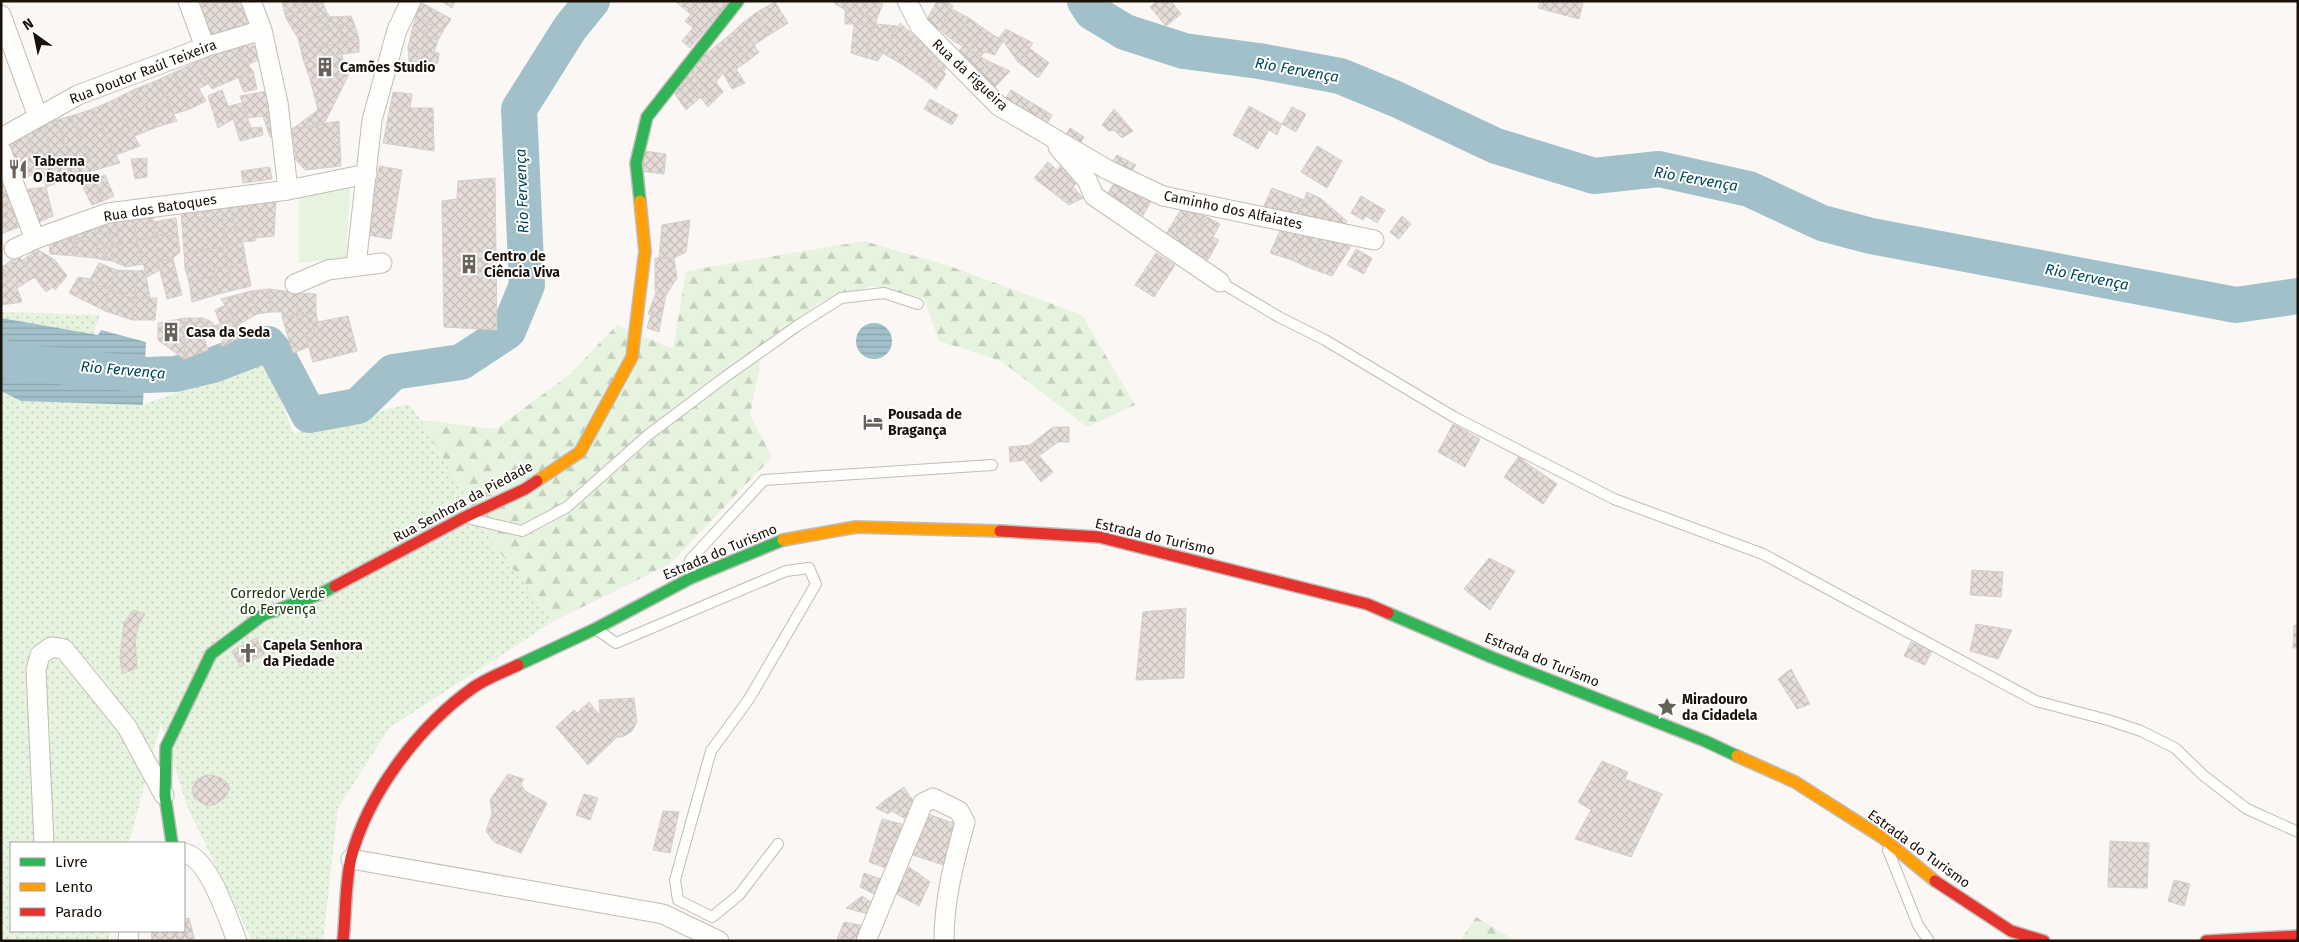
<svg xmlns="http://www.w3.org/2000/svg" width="2299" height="942" viewBox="0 0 2299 942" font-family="'Fira Sans',sans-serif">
  <defs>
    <pattern id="forest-firs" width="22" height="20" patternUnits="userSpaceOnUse" patternTransform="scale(1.25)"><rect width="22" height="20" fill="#e6f3df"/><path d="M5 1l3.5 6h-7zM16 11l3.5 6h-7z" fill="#c5cfbe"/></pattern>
    <pattern id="park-dots" width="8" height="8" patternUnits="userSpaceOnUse" patternTransform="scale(1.25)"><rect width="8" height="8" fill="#e6f3df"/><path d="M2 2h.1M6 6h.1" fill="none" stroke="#c5cfbe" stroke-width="1.8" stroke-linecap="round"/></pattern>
    <pattern id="water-rules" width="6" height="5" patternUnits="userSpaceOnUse" patternTransform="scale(1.25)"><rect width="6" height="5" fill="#a1c0ca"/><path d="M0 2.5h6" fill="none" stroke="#8aa4ac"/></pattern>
    <pattern id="building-cross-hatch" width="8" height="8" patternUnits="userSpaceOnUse" patternTransform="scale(1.25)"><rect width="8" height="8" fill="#e6ddd8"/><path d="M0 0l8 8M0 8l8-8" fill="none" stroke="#c5bdb8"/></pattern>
  </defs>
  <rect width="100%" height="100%" fill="#faf7f4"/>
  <path fill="url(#forest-firs)" d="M864,241L952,267L1082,315L1135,405L1087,427L1001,361L939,341L924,298L872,286L819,303L763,350L750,415L772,457L670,564L554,621L493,544L421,420L496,429L569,375L617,325L673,349L686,271Z
    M1476,917L1516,941H1460Z"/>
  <path fill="url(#park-dots)" d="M1,312L100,315L70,402L143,405L266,359L293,433L408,404L421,420L493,544L554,621L389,728L338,808L323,941H252L187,806L161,723L129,843H11V931H110L108,941H1Z"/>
  <path fill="#e6f3df" d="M350,187L346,257L299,263V197Z"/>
  <path fill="url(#water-rules)" d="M1,318L98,335L101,330L146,342L143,405L21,401L1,391Z
    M856 341a18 18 0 1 1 36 0a18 18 0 1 1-36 0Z
    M278,337L314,408L352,399L357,415L304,429L273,362L260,353L257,357L249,345Z"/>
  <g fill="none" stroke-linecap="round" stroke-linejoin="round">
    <path stroke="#a1c0ca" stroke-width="36" d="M1085,1L1092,12L1125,32L1184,51L1259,61L1340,76L1396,99L1496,146L1594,176L1659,169L1749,189L1822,223L1871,236L2236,305L2298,296
      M1,357L10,361L146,375L175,374L213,365L268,344L278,356L309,415L358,406L393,372L461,362L508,331L527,285L519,109L570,28L592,1"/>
  </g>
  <path fill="url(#building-cross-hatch)" stroke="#d6cfca" d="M196,1H241L248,26L208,41Z
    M282,1H311L284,11Z
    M311,1H322L323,3L286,18L284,11Z
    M419,1L451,19L443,31L412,13Z
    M441,1H455L452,8Z
    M675,1H702L691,15Z
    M702,1H729L701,35L685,21Z
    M835,1H846L845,10L835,4Z
    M846,1H872L883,4L877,18L845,10Z
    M937,1H945L953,6L940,30L926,21Z
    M1157,1H1171L1181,14L1166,26L1150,7Z
    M1540,1H1577L1583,3L1579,19L1538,8Z
    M775,2L788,23L769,35L757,12Z
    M323,3L327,13L292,29L286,18Z
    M950,8L969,18L955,42L940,30Z
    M845,10L877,18L876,24H845Z
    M757,12L769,35L754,45L740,25Z
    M327,13L330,17L326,20L329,28L298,38L292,29Z
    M416,15L429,24L424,32L412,30Z
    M351,16L355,26L340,25L329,28L326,20L330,17Z
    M969,18L983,28L970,50L955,42Z
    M900,23L918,39L900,63L882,53Z
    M429,24L443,31L438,40L424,35V32Z
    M854,24H876L864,57L851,53Z
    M876,24L897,26L878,61L864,57Z
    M340,25L355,26L359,39L342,42Z
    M340,25L342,42L301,50L298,38Z
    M740,25L759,52L748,61L732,33Z
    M693,28L701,35L690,48L682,41Z
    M983,28L1003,41L995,55L985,52L981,56L970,50Z
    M1006,29L1033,43L1018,62L1003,41L999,38Z
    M412,30L424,32V35L438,40L434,53L408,48Z
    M732,33L748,61L736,69L745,83L732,89L723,73L706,54Z
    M248,37L262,58L248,65L231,45Z
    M359,39V52L303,59L301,50Z
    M918,39L936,53L921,77L900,63Z
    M231,45L253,71L212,89L194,63Z
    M963,46L988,61L976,78L955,56Z
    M408,48L439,53L438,63L410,70Z
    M1029,48L1049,63L1038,78L1018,62Z
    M342,53L345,74L310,79L303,59Z
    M936,53L950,63L943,72L930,61Z
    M706,54L723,73L716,82L723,92L714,101L690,68Z
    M930,61L946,74L936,89L921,77Z
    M988,61L1010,71L994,88L976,78Z
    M194,63L209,83L199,89L206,101L190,109L173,73Z
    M690,68L714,101L708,107L684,76Z
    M253,71L257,89L244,92L238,77Z
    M173,73L190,109L174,114L158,80Z
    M349,74L324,124L292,129L318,110L310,79Z
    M684,76L701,97L686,110L673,91Z
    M158,80L177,121L157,127L135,89Z
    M135,89L157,127L135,136L113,100Z
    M222,90L233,119L218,128L208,96Z
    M1011,90L1052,115L1045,127L1004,101Z
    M267,91L278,137H270L263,116L248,118L240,96Z
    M393,92L412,94L410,108H433L434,151L383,143Z
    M930,99L958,115L952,125L924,109Z
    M113,100L140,146L116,155L93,109Z
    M242,103L251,128L262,127L263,135L240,141L229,106Z
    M1249,106L1282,124L1277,135L1269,130L1258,149L1233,135Z
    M1292,107L1306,114L1296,132L1282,124Z
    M93,109L120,163L95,170L71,116Z
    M1114,109L1133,131L1122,138L1114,130L1109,131L1102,125Z
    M71,116L95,170L76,175L56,120Z
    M56,120L76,175L56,179L44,125Z
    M339,121L341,166L305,170L296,160L292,129Z
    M44,125L57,183L46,187L41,168L25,133Z
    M1070,128L1084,137L1078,147L1064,138Z
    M25,133L41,168L21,182L3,144Z
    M1317,146L1342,161L1327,188L1301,172Z
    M644,151L666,154L664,174L641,171Z
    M1117,155L1136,165L1127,177L1108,167Z
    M147,158V177L135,179L131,159Z
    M1048,162L1057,170L1062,164L1079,181L1073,187L1083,198L1069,205L1034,178Z
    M379,166L402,170L391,239L368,235Z
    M270,167L272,179L243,183L241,171Z
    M105,175L114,196L103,201L94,179Z
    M495,178L497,330L444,327L442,201L457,199L458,181Z
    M94,179L103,201L92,205L82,186Z
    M1117,179L1136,191L1126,208L1106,196Z
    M9,180L20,207L1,214V185Z
    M46,187L53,216L32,225L22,190Z
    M1272,188L1304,200L1297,219L1262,210Z
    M1136,191L1152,200L1142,217L1126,208Z
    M1307,192L1320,198L1347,221L1344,226L1297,219Z
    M1361,196L1385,210L1377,223L1366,216L1363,220L1351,213Z
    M276,198L274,236L255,238L250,202Z
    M250,202L255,241L238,242L230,205Z
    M230,205L238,242L226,246L221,207Z
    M1183,206L1192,211L1169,243L1163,239Z
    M20,207L24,225L1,234V214Z
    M221,207L226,246L207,250L206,209Z
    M206,209L207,250L184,253L181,212Z
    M1192,211L1207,217L1182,253L1169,243Z
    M153,215L155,235L137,242L133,217Z
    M1402,216L1411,224L1399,239L1390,232Z
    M133,217L137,242L119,245L116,218Z
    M1207,217L1220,224L1213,237L1219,240L1205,265L1182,253Z
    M116,218L119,245H111L110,232L96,234L94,222Z
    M176,218L178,236L155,235L153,222Z
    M690,220L686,252L674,258H659L662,225Z
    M94,222L98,243L75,239L74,231Z
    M1282,226L1308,230L1292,260L1270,253Z
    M1308,230L1326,234L1307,267L1292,260Z
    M74,231L75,256L50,254L49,242Z
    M110,232L111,245L112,261L105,260L104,244L98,243L96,234Z
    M1326,234L1353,243L1332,276L1307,267Z
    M155,235L160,270L147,277L137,242Z
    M155,235L178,236L180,252L173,258L158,262Z
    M75,239L98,243L95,258L75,256Z
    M137,242L143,264L126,267L112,261L111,245Z
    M238,242L243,243L246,261L228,267L222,247Z
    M98,243L104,244L105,260L95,258Z
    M222,247L228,267L213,268L209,263L185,268L184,253Z
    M37,249L55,260L67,276L55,290L53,287L46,292L22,261Z
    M1356,249L1372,258L1364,274L1347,265Z
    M1156,253L1175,265L1154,297L1135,285Z
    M18,255L35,277L17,288L2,267Z
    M173,258L176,271L161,275L158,262Z
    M655,258H674L677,278L666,295L656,293L655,289Z
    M246,261L251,286L234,290L228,267Z
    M99,263L116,270L109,289L88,283Z
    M209,263L215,276L189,282L185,268Z
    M1,266L9,279L1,286Z
    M228,267L234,290L219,294L213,268Z
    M116,270L138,271L134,299L109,289Z
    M145,270L150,298L134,299L138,271Z
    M176,271L182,295L167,299L161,275Z
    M215,276L219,294L192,302L189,282Z
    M78,277L90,279L88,283L109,289L105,311L69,293Z
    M9,279L17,288L22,302L1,305V286Z
    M109,289L134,299L133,320L105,311Z
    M269,289L271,312L257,314L251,291Z
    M269,289L299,293L297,315L282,317V312H271Z
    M251,291L257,314L238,325L221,299Z
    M299,293L316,294V313L297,315Z
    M656,293L666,295L662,315L648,314Z
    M157,298L155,320H133L134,299Z
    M226,305L234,318L220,323L215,310Z
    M316,313L318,322L299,324L297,315Z
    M651,314L662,315L659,332L647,328Z
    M297,315L299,324L312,323L315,332L305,335L308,347L293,353L282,317Z
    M348,316L357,351L313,362L305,335L315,332L312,323Z
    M185,318L184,359L158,340V323Z
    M185,318H203L212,322L200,327L208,350L184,359Z
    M234,318L244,335L224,346L221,345L223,339L214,326Z
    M212,322L217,331L203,337L200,327Z
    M1453,424L1480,439L1465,467L1438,452Z
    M1053,427H1069V442H1058L1040,455L1030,445Z
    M1030,445L1053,472L1041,482L1024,460L1010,462L1009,447Z
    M1518,457L1557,484L1543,504L1504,477Z
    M1489,558L1515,571L1490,610L1464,589Z
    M1972,570L2003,572L2001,597L1970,595Z
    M1186,608L1184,678L1136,680L1143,612Z
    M133,610L145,614L139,624L135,639L137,668L122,674L120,658L124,623Z
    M1976,624L2012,630L1998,659L1970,651Z
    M2294,625L2298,626V648H2293Z
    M256,638L265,654L240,667L232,651Z
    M1911,642L1932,651L1925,665L1904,656Z
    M1791,669L1810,704L1797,709L1778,679Z
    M634,698L637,722L632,731L623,737H617L600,716L599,700Z
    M589,702L617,737L588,765L556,727L574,710L577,713Z
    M1602,761L1628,772L1625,779L1662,794L1631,857L1575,839L1591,810L1578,802Z
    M508,774L524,779L521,784L525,791L547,803L521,853L494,842L486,831L492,814L490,800Z
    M205,775H212L221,778L228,784L230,789L225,797L216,804L207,806L194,798L192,789L196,781Z
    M904,787L909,795L891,811L885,800Z
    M584,794L598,798L590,820L576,815Z
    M909,795L918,805L906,819L891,811Z
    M885,800L891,811L888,814L876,808Z
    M663,811L679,812L670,853L653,850Z
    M928,814L956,824L943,865L910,854Z
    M882,819L905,825L896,852L874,845Z
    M2110,841L2149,843L2147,888L2108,887Z
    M874,845L896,852L888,869L869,862Z
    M909,867L930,882L919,906L896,894Z
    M864,873L886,881L881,897L860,887Z
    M2174,880L2190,884L2184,906L2168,901Z
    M862,896L874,904L868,914L846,908Z
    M189,918L195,941H152L151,931H184V919Z
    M844,922L865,926L859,941L837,939Z"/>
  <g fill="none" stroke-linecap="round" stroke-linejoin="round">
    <defs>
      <path id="lane" d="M1220,282L1279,317L1325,340L1454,417L1614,499L1763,554L2036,701L2108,720L2141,731L2175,748L2204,776L2247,809L2298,832
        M471,519L522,531L567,507L648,435L725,377L797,326L841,298L884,293L918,304
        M691,577L690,560L764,480L992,465
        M596,629L616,643L786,571L809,568L816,584L749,699L711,751L675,880L678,900L712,917L739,895L778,844
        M1888,850L1918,925L1929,941"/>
      <path id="street" d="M188,1L205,47
        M907,1L920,26L999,106L1108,170L1163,196L1374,240
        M1,15L38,117
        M262,30L278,103L288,190
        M1,138L78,95L205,47L262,30L251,1
        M1058,147L1087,180L1094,196L1220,282
        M1,150L35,239
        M14,249L35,239L108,213L288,190L367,174
        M356,266L372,120L397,30L411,1
        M295,284L328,270L382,263
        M44,843L36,670L40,655L51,647L64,649L127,727L164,795
        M184,853C209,857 228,919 237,941
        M351,859L663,914L719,941
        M128,941L129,931
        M866,941L923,803L933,798L959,811L965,822C954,862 944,899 944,941"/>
      <path id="fast" d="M640,201L636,163L647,117L738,1
        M1388,613L1491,657L1705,741L1737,756
        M518,665L595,629L691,578L783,540
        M172,843L165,796L166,747L211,654L263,615L320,594L335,586"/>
      <path id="slow" d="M537,481L580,452L632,357L645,251L640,201
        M783,540L856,527L1000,531
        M1737,756L1795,782L1883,838L1935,881"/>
      <path id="jam" d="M1000,531L1099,537L1367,604L1388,613
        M335,586L463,518L525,489L537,481
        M1935,881L2011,931L2044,941
        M343,941C346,914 345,884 351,858C368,793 420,725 474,687C487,678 504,672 518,665
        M2206,941L2298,936"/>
    </defs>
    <use href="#lane" stroke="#c2bcb7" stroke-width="12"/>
    <use href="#street" stroke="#c2bcb7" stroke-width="21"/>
    <use href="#fast" stroke="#c2bcb7" stroke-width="14"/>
    <use href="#slow" stroke="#c2bcb7" stroke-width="14"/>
    <use href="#jam" stroke="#c2bcb7" stroke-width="14"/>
    <use href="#lane" stroke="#fefefd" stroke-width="10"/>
    <use href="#street" stroke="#fefefd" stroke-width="19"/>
    <use href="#fast" stroke="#30b455" stroke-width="11"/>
    <use href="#slow" stroke="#ff9f0a" stroke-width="11"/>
    <use href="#jam" stroke="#e5322d" stroke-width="11"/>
  </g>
  <defs>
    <symbol id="building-bare" viewBox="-9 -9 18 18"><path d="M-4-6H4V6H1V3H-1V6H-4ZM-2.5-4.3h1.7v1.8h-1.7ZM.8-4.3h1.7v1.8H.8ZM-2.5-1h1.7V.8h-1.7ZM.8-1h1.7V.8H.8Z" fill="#68625b" stroke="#fff" stroke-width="2.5" paint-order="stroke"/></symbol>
    <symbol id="restaurant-bare" viewBox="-9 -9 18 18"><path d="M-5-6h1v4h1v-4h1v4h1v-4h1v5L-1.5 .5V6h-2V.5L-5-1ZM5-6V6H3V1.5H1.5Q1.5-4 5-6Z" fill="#68625b" stroke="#fff" stroke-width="2.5" paint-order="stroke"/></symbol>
    <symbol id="hotel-bare" viewBox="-9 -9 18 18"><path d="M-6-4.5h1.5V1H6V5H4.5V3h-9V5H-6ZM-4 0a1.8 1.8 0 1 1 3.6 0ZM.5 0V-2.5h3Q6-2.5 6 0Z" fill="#68625b" stroke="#fff" stroke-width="2.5" paint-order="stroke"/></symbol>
    <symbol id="church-bare" viewBox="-9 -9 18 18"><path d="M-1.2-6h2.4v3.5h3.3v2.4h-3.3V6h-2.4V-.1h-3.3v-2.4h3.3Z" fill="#68625b" stroke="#fff" stroke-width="2.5" paint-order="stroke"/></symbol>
    <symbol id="sight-bare" viewBox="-9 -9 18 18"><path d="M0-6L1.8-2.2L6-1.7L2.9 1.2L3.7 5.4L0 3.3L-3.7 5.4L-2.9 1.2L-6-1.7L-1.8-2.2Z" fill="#68625b" stroke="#fff" stroke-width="2.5" paint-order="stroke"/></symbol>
  </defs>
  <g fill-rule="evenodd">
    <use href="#building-bare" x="311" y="53" width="28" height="28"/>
    <use href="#restaurant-bare" x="4" y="155" width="28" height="28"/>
    <use href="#building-bare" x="455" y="250" width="28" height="28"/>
    <use href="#building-bare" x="157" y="318" width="28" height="28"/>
    <use href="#hotel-bare" x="859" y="408" width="28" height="28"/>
    <use href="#church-bare" x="234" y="639" width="28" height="28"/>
    <use href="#sight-bare" x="1653" y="693" width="28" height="28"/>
  </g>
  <g text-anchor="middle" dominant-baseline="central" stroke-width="4" stroke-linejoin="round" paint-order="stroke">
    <g font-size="14" font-weight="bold" fill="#1a1109" stroke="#fff" text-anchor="start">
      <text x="340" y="67">Camões Studio</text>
      <text x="33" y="161">Taberna<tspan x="33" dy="16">O Batoque</tspan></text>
      <text x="484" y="256">Centro de<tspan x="484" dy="16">Ciência Viva</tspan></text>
      <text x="186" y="332">Casa da Seda</text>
      <text x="888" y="414">Pousada de<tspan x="888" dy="16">Bragança</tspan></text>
      <text x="263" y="645">Capela Senhora<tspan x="263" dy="16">da Piedade</tspan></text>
      <text x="1682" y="699">Miradouro<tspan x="1682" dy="16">da Cidadela</tspan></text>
    </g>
    <g font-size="14" fill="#1a1109" stroke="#fff">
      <text transform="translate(143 72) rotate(-21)">Rua Doutor Raúl Teixeira</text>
      <text transform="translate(970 75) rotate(43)">Rua da Figueira</text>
      <text transform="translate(160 208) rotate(-9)">Rua dos Batoques</text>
      <text transform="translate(1233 210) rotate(12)">Caminho dos Alfaiates</text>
      <text transform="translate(463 502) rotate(-28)">Rua Senhora da Piedade</text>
      <text transform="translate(1155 537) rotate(13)">Estrada do Turismo</text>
      <text transform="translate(720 552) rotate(-23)">Estrada do Turismo</text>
      <text transform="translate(1542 660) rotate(22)">Estrada do Turismo</text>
      <text transform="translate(1919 849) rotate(36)">Estrada do Turismo</text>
    </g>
    <g font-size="14" fill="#123202" stroke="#fff">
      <text x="278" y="593">Corredor Verde<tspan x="278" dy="16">do Fervença</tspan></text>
    </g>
    <g font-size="15" font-style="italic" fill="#014657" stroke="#fff">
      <text transform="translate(1297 70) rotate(10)">Rio Fervença</text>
      <text transform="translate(1696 179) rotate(10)">Rio Fervença</text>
      <text transform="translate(522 191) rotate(-92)">Rio Fervença</text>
      <text transform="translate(2087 277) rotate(11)">Rio Fervença</text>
      <text transform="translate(123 370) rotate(5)">Rio Fervença</text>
    </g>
  </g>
  <rect width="2299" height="942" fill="none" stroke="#1a1109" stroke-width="5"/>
  <rect x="10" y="842" width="175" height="90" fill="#ffffff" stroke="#a3a09d"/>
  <rect x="20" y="858" width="25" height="8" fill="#30b455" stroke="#a3a09d"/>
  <text x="55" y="867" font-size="15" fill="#1a1109">Livre</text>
  <rect x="20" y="883" width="25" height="8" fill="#ff9f0a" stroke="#a3a09d"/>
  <text x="55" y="892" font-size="15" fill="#1a1109">Lento</text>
  <rect x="20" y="908" width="25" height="8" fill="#e5322d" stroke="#a3a09d"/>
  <text x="55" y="917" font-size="15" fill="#1a1109">Parado</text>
  <g transform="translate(35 35) rotate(327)" stroke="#ffffff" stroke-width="4" paint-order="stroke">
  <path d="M0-4L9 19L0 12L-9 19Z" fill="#1a1109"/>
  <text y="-8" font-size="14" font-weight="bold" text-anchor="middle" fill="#1a1109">N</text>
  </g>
</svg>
